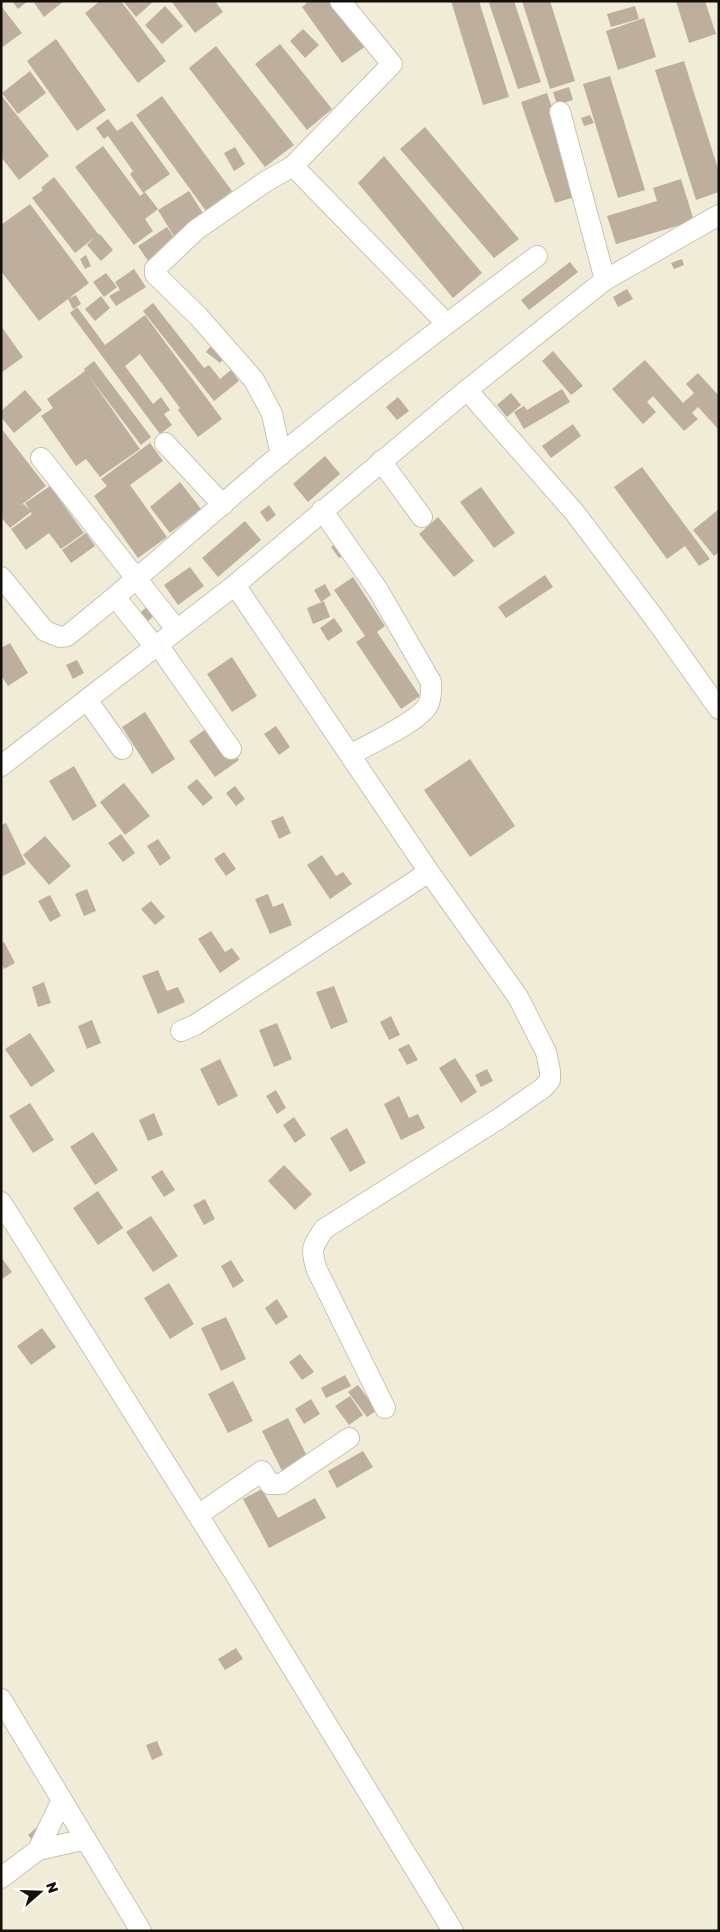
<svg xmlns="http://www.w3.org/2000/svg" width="720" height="1932" viewBox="0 0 720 1932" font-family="'Golos Text',sans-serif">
  <rect width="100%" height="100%" fill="#f0ecd7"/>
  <path fill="#beae9e" d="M12,1H28L18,9Z
    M33,1H64L44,17Z
    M100,1H121L166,61L138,83L85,13Z
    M123,1H154L136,17Z
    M171,1H215L223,12L195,33Z
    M309,1H333L366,46L342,63L302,7Z
    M451,1H479L509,97L483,105Z
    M493,1H514L541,82L518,89L489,3Z
    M522,1H550L575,81L550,89Z
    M676,1H705L716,34L689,43Z
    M1,6L22,33L1,48Z
    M165,6L183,26L162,44L145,25Z
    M635,6L639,19L611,27L607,14Z
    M644,18L656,57L618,70L606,31Z
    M303,29L319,45L305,58L290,41Z
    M56,39L106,110L77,131L27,61Z
    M280,44L332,109L307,130L255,64Z
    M216,46L294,145L265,167L189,68Z
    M684,61L719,172V192L696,200L655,70Z
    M30,71L46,93L18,114L2,93Z
    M610,76L645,190L618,198L583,84Z
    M569,87L573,100L557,105L553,92Z
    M547,93L581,195L555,203L521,102Z
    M1,95L49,156L19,180L1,157Z
    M162,96L232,191L206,211L136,115Z
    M590,115L594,123L584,126L581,118Z
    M108,119L117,131L132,121L170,174L143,193L130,174L133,171L108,136L104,139L96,128Z
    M425,127L519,239L494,258L400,149Z
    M103,146L140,196L145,192L158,209L145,219L153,231L134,245L75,167Z
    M235,147L245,164L234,171L224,153Z
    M384,156L482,273L453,298L358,183Z
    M54,177L99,235L100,234L113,250L101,261L87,245L95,237L75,253L32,198L43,190L41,188Z
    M681,179L694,221L616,244L607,216L657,201L653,188Z
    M189,191L206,218L175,238L158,210Z
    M30,204L89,283L68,299L76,295L81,304L73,309L68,299L39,321L1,271V225Z
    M167,227L177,242L148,261L138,246Z
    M86,255L91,266L85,269L80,259Z
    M682,259L684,265L674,269L671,263Z
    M570,262L578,272L529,310L521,300Z
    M134,269L146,287L116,306L109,296L120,290L115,282Z
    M106,273L117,287L104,297L93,282Z
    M627,289L633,299L618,307L613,297Z
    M101,296L110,308L95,321L85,309Z
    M153,303L204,368L209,365L220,379L231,370L239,381L214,401L143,311Z
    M77,307L105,345L145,315L222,419L198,437L178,410L180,408L140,354L125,366L153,404L161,397L170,410L164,414L172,425L160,434L70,313Z
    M1,326L23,357L1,373Z
    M213,343L228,354L220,363L206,352Z
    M553,351L583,386L571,395L542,361Z
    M645,360L683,403L694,393L686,384L698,373L719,396V430L698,407L692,413L698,419L684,431L653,396L647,402L656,412L643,424L612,389Z
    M94,361L151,437L141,445L88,375L140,449L100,477L86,459L76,466L41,416L53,408L47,399L85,371L84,369Z
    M562,389L570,402L524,429L514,412L524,406L527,410Z
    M25,390L42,410L14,433L1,417V411Z
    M511,393L521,405L507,417L497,405Z
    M398,397L409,411L397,420L386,407Z
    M573,424L581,436L551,458L542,446Z
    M1,428L46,486L21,505L24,504L31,512L10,528L1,517Z
    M150,443L163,461L130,485L167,537L138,558L94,496L107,486L101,479Z
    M325,456L340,474L308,502L293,484Z
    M642,467L710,559L699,566L685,546L667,559L614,487Z
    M180,482L201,509L170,533L150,507Z
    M50,486L84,533L61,549L49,533L26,550L11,529L32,514L25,503Z
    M481,487L515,533L494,548L460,502Z
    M269,505L276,515L267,522L260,512Z
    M719,509V552L714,556L693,530Z
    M438,517L474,561L454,577L419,534Z
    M245,521L261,540L218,577L202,558Z
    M86,533L95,546L71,563L62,550Z
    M339,541L347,552L339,558L331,547Z
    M190,567L204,586L178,605L164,585Z
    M545,575L553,587L506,618L498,607Z
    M353,577L385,626L377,632L420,696L401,709L356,642L365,636L334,590Z
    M325,584L331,595L321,602L314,590Z
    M324,601L330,617L313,624L307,608Z
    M149,605L156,614L147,622L140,613Z
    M334,618L343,631L328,641L320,628Z
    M10,643L28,673L8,686L1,675V648Z
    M232,657L257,696L232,712L207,674Z
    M77,660L84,673L73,679L66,665Z
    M145,712L175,759L152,774L122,727Z
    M213,724L239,760L215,777L189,741Z
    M276,726L290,747L279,755L264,734Z
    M470,759L515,826L470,857L424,790Z
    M74,766L97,806L73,821L49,781Z
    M197,779L213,798L203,806L187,787Z
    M124,783L150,816L125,835L100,802Z
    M235,786L245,799L236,806L226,793Z
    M283,816L291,833L279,839L271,821Z
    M6,823L26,864L1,877V825Z
    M121,834L135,853L123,862L108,843Z
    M45,836L71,866L49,885L23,855Z
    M158,839L171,858L160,866L147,846Z
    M224,852L236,869L226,876L214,859Z
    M322,855L336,876L343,872L352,884L330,899L307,865Z
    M87,889L96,911L84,916L75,894Z
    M268,894L273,907L283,903L292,925L270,934L255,899Z
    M50,895L61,916L50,922L38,901Z
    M151,901L165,917L155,925L141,909Z
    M211,931L225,952L232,948L240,959L220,973L198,939Z
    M4,942L15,963L4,969L1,963V943Z
    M158,970L167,991L178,987L185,1002L158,1014L142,976Z
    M44,982L51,1003L38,1007L32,987Z
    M334,986L348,1022L331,1029L316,992Z
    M391,1016L400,1035L389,1040L380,1022Z
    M92,1020L101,1043L87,1049L78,1026Z
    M277,1023L292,1059L274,1067L259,1030Z
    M30,1033L55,1071L31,1087L5,1049Z
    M409,1044L418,1060L407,1065L398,1049Z
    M455,1058L477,1092L461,1103L439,1068Z
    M220,1059L238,1096L218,1106L200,1069Z
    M487,1069L493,1081L481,1087L475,1075Z
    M276,1090L286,1108L277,1114L266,1096Z
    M399,1096L409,1118L418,1114L425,1128L401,1140L384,1104Z
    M30,1103L54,1140L33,1153L9,1116Z
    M154,1113L163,1135L148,1141L139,1120Z
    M294,1117L306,1135L295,1143L283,1125Z
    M347,1128L366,1163L350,1172L330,1138Z
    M93,1132L118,1170L95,1185L70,1147Z
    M284,1165L312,1194L295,1210L268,1181Z
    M162,1170L175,1190L164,1197L151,1177Z
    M98,1191L123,1228L98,1245L73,1208Z
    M205,1199L215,1219L204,1225L193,1205Z
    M151,1216L178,1256L153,1272L126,1232Z
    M1,1257L12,1272L1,1280Z
    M231,1260L244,1281L233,1288L221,1266Z
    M169,1283L194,1324L170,1339L144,1298Z
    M277,1299L288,1317L276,1325L265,1308Z
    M226,1317L246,1359L221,1371L201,1328Z
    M42,1328L56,1347L31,1365L17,1346Z
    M300,1354L314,1372L302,1380L289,1362Z
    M345,1375L351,1386L326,1398L321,1388Z
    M233,1381L253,1421L228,1433L208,1394Z
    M358,1385L377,1410L367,1417L348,1392Z
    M350,1396L363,1415L349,1425L335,1406Z
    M311,1399L320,1414L304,1424L295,1409Z
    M288,1418L309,1460L283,1473L262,1431Z
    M363,1451L373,1467L337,1488L328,1471Z
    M262,1489L278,1518L315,1498L326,1518L269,1548L243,1499Z
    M236,1648L243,1659L225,1670L218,1659Z
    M157,1741L163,1755L152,1760L146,1745Z
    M37,1827L42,1834L33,1841L28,1835Z"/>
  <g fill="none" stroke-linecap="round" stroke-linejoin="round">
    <defs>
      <path id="minor" d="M560,112L605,280
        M293,166L447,324
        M467,390L575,513L655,619L719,709
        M165,443L223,505
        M281,455L272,414L254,380L199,317L155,274V269L196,230L265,182L293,166L392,64L340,1
        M41,458L177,630
        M381,461L422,517
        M322,510L378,590L431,682C431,690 432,697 428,705C419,722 369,744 350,755
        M1,577L45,631L60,637L67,636C138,580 205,518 274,460C360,389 449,322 537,256
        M235,585L429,872L518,997L546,1052L550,1071V1080L543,1088L500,1118L324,1229C312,1247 310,1249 317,1270L385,1408
        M116,598L155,647
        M158,645L231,749
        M87,700L122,749
        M1,766L235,585L467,390L605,280L719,215
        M181,1031L195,1025L429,872
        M1,1202L235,1574L453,1931
        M198,1515L262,1471L270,1484H281L349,1438
        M1,1699L141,1931
        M38,1850L62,1800
        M1,1878L38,1850L86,1839"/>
    </defs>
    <use href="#minor" stroke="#c9c4b0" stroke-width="22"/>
    <use href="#minor" stroke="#fff" stroke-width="20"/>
  </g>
  <rect width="720" height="1932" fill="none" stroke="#121009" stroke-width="5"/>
  <g transform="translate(40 1892) rotate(70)" stroke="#ffffff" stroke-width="4" paint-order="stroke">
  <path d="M0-4L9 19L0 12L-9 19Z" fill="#121009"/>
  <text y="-8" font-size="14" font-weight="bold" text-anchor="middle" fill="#121009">N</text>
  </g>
</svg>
